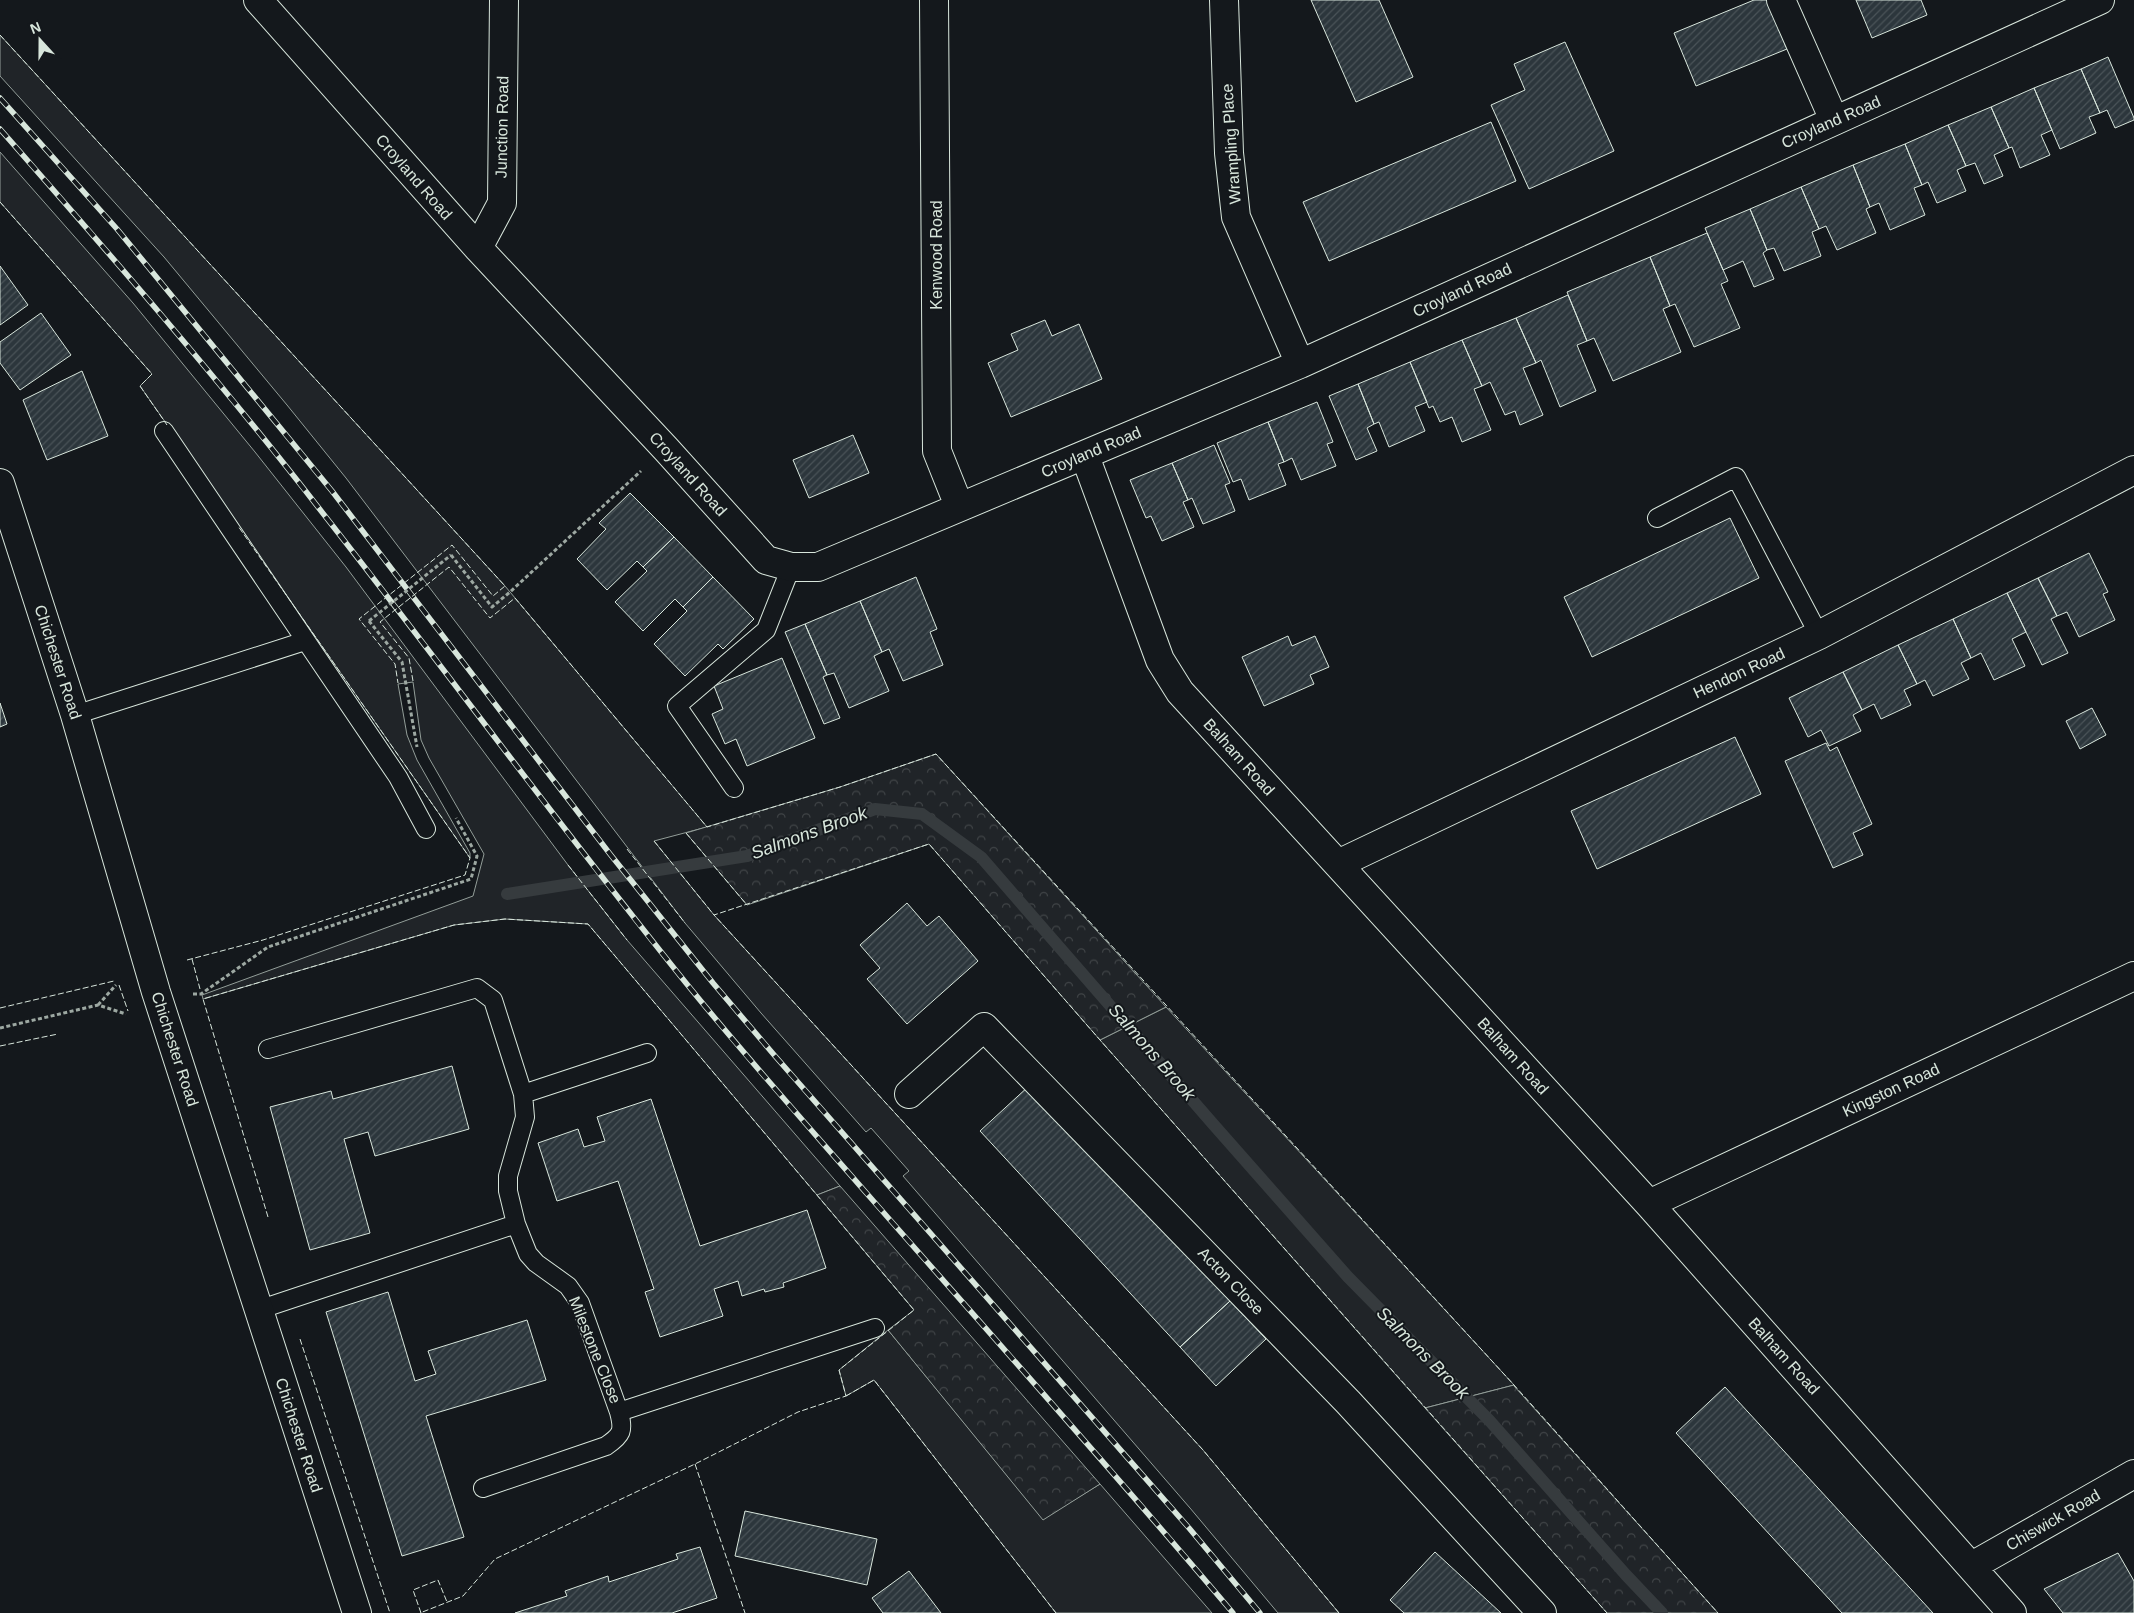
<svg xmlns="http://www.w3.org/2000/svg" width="2134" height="1613" viewBox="0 0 2134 1613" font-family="Arial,sans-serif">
  <defs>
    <pattern id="forest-crowns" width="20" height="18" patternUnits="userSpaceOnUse" patternTransform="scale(1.25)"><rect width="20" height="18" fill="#202428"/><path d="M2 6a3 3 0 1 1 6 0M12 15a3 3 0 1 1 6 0" fill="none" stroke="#404447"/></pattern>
    <pattern id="building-hatch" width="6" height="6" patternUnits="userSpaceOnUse" patternTransform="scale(1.25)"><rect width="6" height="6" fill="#2c363c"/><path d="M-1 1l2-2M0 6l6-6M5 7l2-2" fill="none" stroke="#4a5358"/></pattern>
  </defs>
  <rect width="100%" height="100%" fill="#14181c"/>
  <path fill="#202428" stroke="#939e99" d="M0,35L505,586L707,827L654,841L714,915L1203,1450L1339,1613H1278L1190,1508L903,1176L909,1171L871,1128L866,1132L761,1013L685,923L346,478L287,405L164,257L0,76Z
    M0,152L133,303L255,452L346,567L568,865L627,940L840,1186L817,1195L588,924L505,919L454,925L203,999L202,995L473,896L484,854L429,758L421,740L413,682L398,684L407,735L417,760L470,853V858L140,386L152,374L0,202Z
    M1166,1007L1514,1385L1425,1408L1100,1040Z
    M888,1330L1043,1519L1100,1484L1212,1613H1056L874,1380L846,1396L839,1370Z"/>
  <path fill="url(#forest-crowns)" stroke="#939e99" d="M936,754L1166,1007L1100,1040L929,844L747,905L686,833L840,787Z
    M840,1186L1100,1484L1043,1520L888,1330L914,1310L817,1195Z
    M1514,1385V1386L1718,1613H1607L1425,1408Z"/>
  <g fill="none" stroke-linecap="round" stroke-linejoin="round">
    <path stroke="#363b3e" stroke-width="12" d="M507,894L747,856L875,809L922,814L981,857L1213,1124L1348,1277L1489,1420L1626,1575L1662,1613"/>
  </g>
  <path fill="url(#building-hatch)" stroke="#d8e6dc" d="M1311,0H1379L1413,77L1356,102Z
    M1754,0H1767L1787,49L1696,86L1674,33Z
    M1856,0H1921L1927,15L1872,38Z
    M1565,42L1614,151L1529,189L1491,105L1525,90L1514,64Z
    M2108,57L2134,118V120L2115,128L2107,110L2100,113L2081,69Z
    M2081,69L2100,113L2089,117L2096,133L2060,149L2034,88Z
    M2034,88L2052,130L2041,135L2050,155L2020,168L2012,147L2009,148L1991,107Z
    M1991,107L2009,148L1994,155L2003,176L1984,184L1975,163L1966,166L1948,125Z
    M1491,122L1516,181L1329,261L1303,202Z
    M1948,125L1966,166L1957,170L1966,191L1937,203L1928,182L1922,185L1905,144Z
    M1905,144L1922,185L1914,188L1925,215L1890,230L1879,203L1870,207L1853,165Z
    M1853,165L1870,207L1866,209L1876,233L1837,250L1826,226L1819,229L1801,187Z
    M1801,187L1819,229L1812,232L1821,256L1784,271L1774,248L1767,250L1750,209Z
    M1750,209L1767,250L1763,253L1774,279L1754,287L1743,261L1723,270L1705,228Z
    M1707,233L1728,281L1721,284L1740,328L1694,347L1675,304L1670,306L1650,257Z
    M1650,257L1670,306L1663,309L1681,352L1613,381L1594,338L1587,341L1567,292Z
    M0,266L28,305L0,325Z
    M1568,295L1587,341L1577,345L1596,391L1560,407L1541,360L1536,363L1516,318Z
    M41,313L71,355L20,390L0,363V342Z
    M1516,318L1536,363L1523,368L1543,415L1520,425L1515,411L1505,415L1490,382L1482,386L1462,340Z
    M1045,320L1052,336L1079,324L1102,379L1011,417L988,363L1018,350L1011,334Z
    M1462,340L1482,386L1474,389L1491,430L1462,442L1452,417L1440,422L1433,406L1429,408L1410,362Z
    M1410,362L1427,402L1415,407L1425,431L1389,447L1379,422L1374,424L1358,384Z
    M82,371L108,436L47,460L23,400Z
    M1358,384L1374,424L1367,428L1377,451L1356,460L1329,396Z
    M1317,402L1333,442L1327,444L1336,466L1301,480L1292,458L1284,462L1268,422Z
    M1268,422L1284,462L1278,464L1286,485L1249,500L1241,479L1233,482L1217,443Z
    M853,435L869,473L809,498L793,460Z
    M1214,445L1230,483L1225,485L1235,511L1203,524L1192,498L1188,500L1172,463Z
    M1172,463L1188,500L1183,502L1194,527L1162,541L1151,516L1146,518L1130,480Z
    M630,493L674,537L643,567L637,561L607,590L577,559L606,529L599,523Z
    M1730,518L1759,578L1592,657L1564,597Z
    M674,537L713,577L683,607L675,599L643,631L615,602L647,571L643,567Z
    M2089,553L2108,592L2103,594L2115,620L2079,637L2067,612L2057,616L2038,578Z
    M713,577L754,619L723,649L718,644L685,676L654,644L687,611L683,607Z
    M916,577L937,629L930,632L943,665L903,681L889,649L882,652L860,601Z
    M2038,578L2057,616L2051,619L2068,653L2042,665L2007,593Z
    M2007,593L2026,632L2012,639L2025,666L1994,680L1981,653L1971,658L1953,619Z
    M860,601L882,652L874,656L889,691L849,708L834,673L827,675L805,624Z
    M1953,619L1971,658L1961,663L1969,679L1933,696L1925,680L1917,684L1898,645Z
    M805,624L827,675L823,677L840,718L824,724L785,632Z
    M1288,636L1292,646L1315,636L1329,667L1310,675L1314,684L1264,706L1242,657Z
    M1898,645L1917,684L1904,690L1911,705L1881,719L1874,704L1862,710L1843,672Z
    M782,658L815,738L747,766L736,739L725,744L712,714L723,709L714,686Z
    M1843,672L1862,710L1853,715L1861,731L1829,746L1821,730L1808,737L1789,698Z
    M0,703L7,724L0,727Z
    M2092,708L2106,735L2080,749L2066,721Z
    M1735,737L1761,794L1597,869L1571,811Z
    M1826,743L1830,751L1837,747L1872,824L1853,833L1863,855L1833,868L1785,761Z
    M907,903L927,926L939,916L978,961L907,1024L867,979L880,968L860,945Z
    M452,1066L469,1129L375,1156L368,1132L344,1139L370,1233L310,1250L270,1107L331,1091L333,1099Z
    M1030,1085L1230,1301L1180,1347L980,1131Z
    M651,1099L700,1246L807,1210L826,1268L783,1283L784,1287L765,1292L764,1289L742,1296L738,1281L714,1289L723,1316L660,1337L645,1292L654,1289L618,1181L557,1201L538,1143L578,1129L584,1147L605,1141L597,1117Z
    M388,1292L415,1381L436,1374L428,1351L527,1320L546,1380L426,1416L464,1537L402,1556L326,1312Z
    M1230,1301L1266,1339L1216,1386L1180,1347Z
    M1725,1387L1933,1613H1842L1676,1433Z
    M745,1511L877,1539L867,1585L735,1556Z
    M700,1547L717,1598L672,1613H515L567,1596L565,1591L608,1576L609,1582L678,1559L676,1554Z
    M1435,1552L1501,1613H1404L1390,1600Z
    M2118,1553L2134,1581V1613H2063L2044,1589Z
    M909,1571L941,1613H883L872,1598Z"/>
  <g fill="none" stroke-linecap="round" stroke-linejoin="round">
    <defs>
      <path id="service" d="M164,431L398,777L426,829
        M1657,518L1736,477L1819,635
        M75,715L305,641
        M734,788L677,706L766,630L791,567
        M268,1049L477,988L493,1000L523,1094L525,1117L508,1176V1191L516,1224
        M523,1094L647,1053
        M258,1310L516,1224L528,1254L536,1263L568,1286L580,1303L619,1412L875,1328
        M483,1488L606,1446C622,1435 624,1431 619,1412"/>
      <path id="minor" d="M258,0L478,248L666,449L766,560L791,567H818L1300,364L2100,0
        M934,0L937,451L959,506
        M1224,0L1229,153L1236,217L1300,364
        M1781,0L1834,120
        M478,248L502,203L504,0
        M1085,456L1160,660L1180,692L1649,1204L2012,1613
        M0,483L75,715L156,992L357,1613
        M1338,864L1819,635L2134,470
        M909,1094L984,1027L1348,1402L1542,1613
        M1649,1204L2134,976
        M1972,1566L2134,1474"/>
    </defs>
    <use href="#service" stroke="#d8e6dc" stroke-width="20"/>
    <use href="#minor" stroke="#d8e6dc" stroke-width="30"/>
    <path stroke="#9da8a2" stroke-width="3" stroke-dasharray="4 2.5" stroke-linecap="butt" d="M451,555L492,607L510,592L641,471
      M369,621L402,662L417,747
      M193,994H201L268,947L471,879L477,856L456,818
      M98,1005L116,985
      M0,1028L98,1005L126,1014"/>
    <use href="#service" stroke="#14181c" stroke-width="18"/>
    <use href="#minor" stroke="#14181c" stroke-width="28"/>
    <defs>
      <path id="rail" d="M0,98L117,229L332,491L610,854L713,983L775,1056L1189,1528L1260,1613
        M0,129C109,253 217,377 318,507C442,665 560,827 686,983C745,1056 808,1126 869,1196C991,1335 1114,1472 1233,1613"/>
    </defs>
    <use href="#rail" stroke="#d8e6dc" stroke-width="5.5"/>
    <use href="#rail" stroke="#14181c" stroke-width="4" stroke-dasharray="11" stroke-linecap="butt"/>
    <path stroke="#9da8a2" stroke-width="3" stroke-dasharray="4 2.5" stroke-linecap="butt" d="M369,621L451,555"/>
    <path stroke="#d8e6dc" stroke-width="1" stroke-dasharray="6 2.5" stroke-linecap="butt" d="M0,35L505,586L493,596L452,545L359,619L395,664L398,683
      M0,202L152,374L140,386L167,425
      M413,681L409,658L380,622L449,567L490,618L515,598L707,827L840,787L936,754L1514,1385L1718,1613
      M686,833L747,905
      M654,841L714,915
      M627,849L685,923
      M568,865L627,940
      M192,959L200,989
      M187,960L263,940L465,875L470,858L238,526
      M119,985L128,1011
      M0,1008L114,981
      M0,1046L58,1034
      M268,1217L203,999L454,925L505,919L588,924L914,1310L839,1370L846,1396L798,1412L695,1464L495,1559L463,1596L420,1613
      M300,1339L390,1613
      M846,1396L874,1380L1056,1613
      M695,1464L745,1613
      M421,1613L413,1590L438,1580L447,1602
      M1339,1613L1203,1450L714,915L929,844L1100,1040L1607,1613"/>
  </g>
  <g text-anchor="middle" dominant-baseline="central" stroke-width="4" stroke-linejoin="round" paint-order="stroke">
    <g font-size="16" fill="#d8e6dc" stroke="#14181c">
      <text transform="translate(1831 122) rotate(-24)">Croyland Road</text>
      <text transform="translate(502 127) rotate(-89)">Junction Road</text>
      <text transform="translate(1231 144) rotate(-94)">Wrampling Place</text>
      <text transform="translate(414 177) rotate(49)">Croyland Road</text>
      <text transform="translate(936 255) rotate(-90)">Kenwood Road</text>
      <text transform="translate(1462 290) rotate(-25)">Croyland Road</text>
      <text transform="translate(1091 452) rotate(-23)">Croyland Road</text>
      <text transform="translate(688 474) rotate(48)">Croyland Road</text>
      <text transform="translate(58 662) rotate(72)">Chichester Road</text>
      <text transform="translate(1739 673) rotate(-25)">Hendon Road</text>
      <text transform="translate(1239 757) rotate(48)">Balham Road</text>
      <text transform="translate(175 1049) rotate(72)">Chichester Road</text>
      <text transform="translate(1513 1056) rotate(48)">Balham Road</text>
      <text transform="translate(1891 1090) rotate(-25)">Kingston Road</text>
      <text transform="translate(1231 1281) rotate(46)">Acton Close</text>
      <text transform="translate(595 1350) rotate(68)">Milestone Close</text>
      <text transform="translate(1784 1356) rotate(48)">Balham Road</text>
      <text transform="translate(299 1435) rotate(72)">Chichester Road</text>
      <text transform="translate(2053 1520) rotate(-30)">Chiswick Road</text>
    </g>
    <g font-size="18" font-style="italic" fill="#d8e6dc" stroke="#14181c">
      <text transform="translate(809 833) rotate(-20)">Salmons Brook</text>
      <text transform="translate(1152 1052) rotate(49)">Salmons Brook</text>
      <text transform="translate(1423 1353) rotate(45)">Salmons Brook</text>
    </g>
  </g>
  <g transform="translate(40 40) rotate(339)" stroke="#14181c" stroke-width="4" paint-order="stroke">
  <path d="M0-4L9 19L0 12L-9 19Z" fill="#d8e6dc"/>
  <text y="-8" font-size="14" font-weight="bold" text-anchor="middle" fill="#d8e6dc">N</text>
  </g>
</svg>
